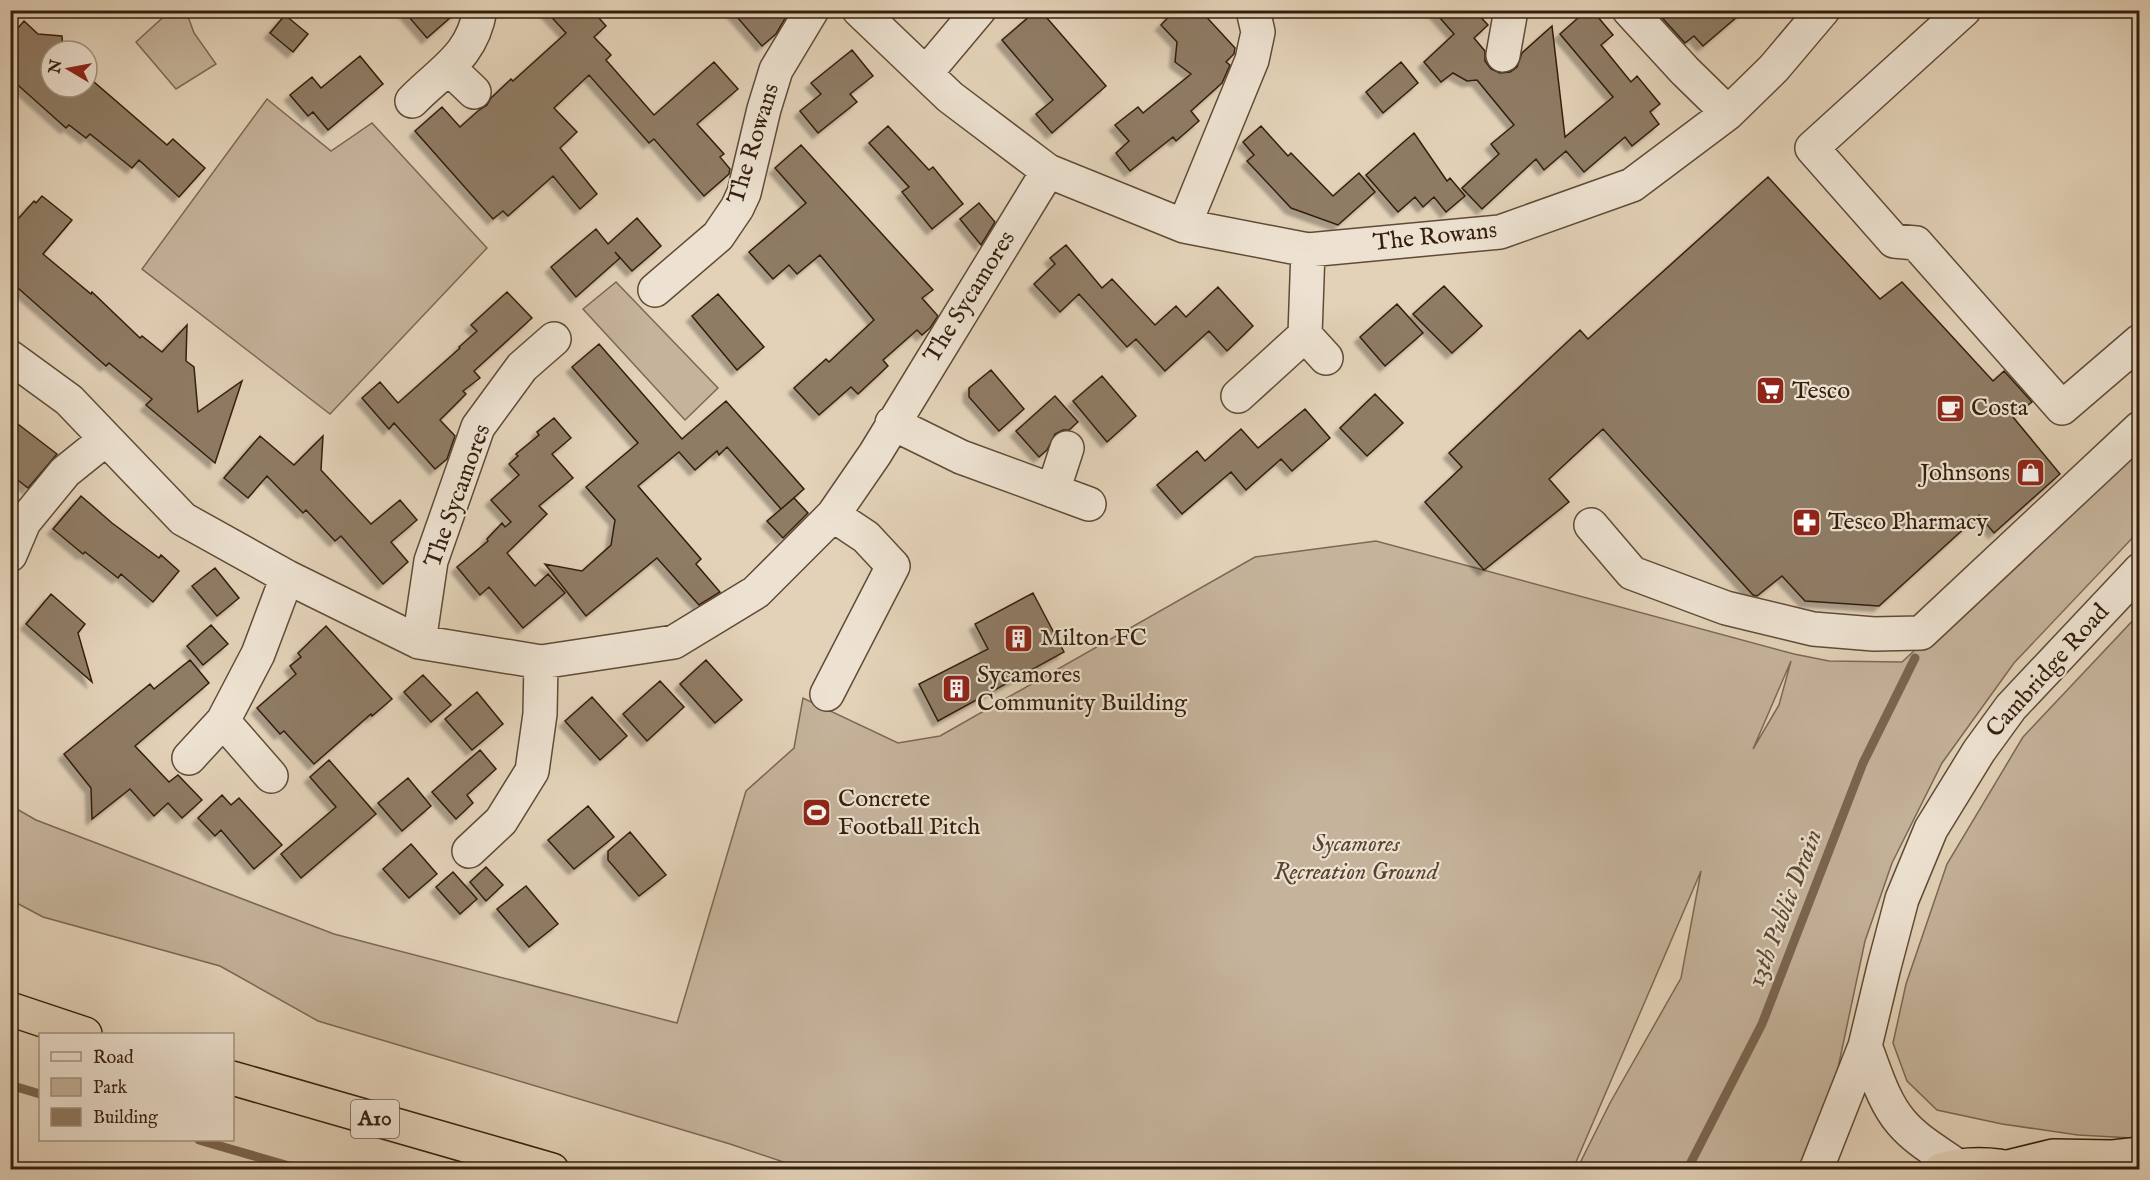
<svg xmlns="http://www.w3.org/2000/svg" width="2150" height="1180" viewBox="0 0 2150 1180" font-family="'IM FELL English',serif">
  <defs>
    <filter id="shadow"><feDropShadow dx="-5.5" dy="5.5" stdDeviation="1.5" flood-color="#0004"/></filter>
  </defs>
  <rect width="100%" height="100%" fill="#e3d2b8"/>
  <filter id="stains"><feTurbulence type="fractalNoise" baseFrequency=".00333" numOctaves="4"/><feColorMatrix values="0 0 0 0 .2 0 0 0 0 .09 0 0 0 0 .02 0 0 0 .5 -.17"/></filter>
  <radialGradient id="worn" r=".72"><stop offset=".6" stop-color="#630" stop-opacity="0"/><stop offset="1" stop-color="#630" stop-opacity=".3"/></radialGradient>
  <path fill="#c5b39b" stroke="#7c6854" stroke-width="1.5" fill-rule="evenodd" d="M170,11H186L194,33L216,64L176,89L136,42Z
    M267,99L331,151L372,123L487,248L330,414L142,269Z
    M616,282L718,388L685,420L583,309Z
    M2139,442V531L2014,663L1942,763L1892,863L1865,941L1838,1068L1817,1125L1798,1169H1577L1610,1103L1681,978L1701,871L1573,1169L807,1170L730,1144L318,1021L220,966L43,917L11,900L10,805L36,820L334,934L677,1023L746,791L794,748L803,698L898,743L940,736L1255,557L1376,541L1794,654L1829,661L1902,662ZM1791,661L1779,705L1753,749Z
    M2139,614V1137L2132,1138L2078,1135L2002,1124L1937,1110L1907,1081L1893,1043L1906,984L1947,864L2023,737Z"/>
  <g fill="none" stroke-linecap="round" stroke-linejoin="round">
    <path stroke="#7a6550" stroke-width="9" d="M10,1085L40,1094
      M199,1140L303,1170
      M1687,1170L1762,1024L1863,763L1915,658"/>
  </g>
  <path fill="#8f7c65" stroke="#341e0c" stroke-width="1.5" filter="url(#shadow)" d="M403,10H459L427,38Z
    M545,10H592L606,26L594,37L611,55L606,60L654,115L714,62L738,89L697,124L724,154L720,157L730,169L729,174L704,196L654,139L649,143L589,75L554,108L577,132L560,148L597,194L580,209L553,176L508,216L503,211L493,219L415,131L442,107L460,127L479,110L487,105L491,98L511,79L513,81L566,33Z
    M731,10H790L776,34L762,46Z
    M1037,10H1040L1106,86L1052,133L1036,114L1053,100L1002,40Z
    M1175,10H1200L1235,48L1234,54L1226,62L1230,65L1222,83L1191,111L1199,121L1176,141L1173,137L1130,171L1116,153L1129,141L1115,125L1138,107L1143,113L1191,74L1175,62L1177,42L1161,25Z
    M1433,10H1474L1488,25L1474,38L1485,51V61L1491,69L1500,73L1510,72L1517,67L1522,53L1552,26L1565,137L1613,97L1560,34L1587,10H1592L1613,35L1601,45L1631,82L1637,76L1660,104L1650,112L1659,124L1632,146L1625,137L1584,172L1566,151L1544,170L1536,159L1482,209L1462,188L1499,154L1491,144L1514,125L1477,80L1467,81L1453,73L1441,82L1424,62L1454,34Z
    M1655,10H1745L1703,46L1694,36L1685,43Z
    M285,15L308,34L293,52L270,33Z
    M24,21L38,34L62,36L63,51H51V87H87V76L167,145L173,139L205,168L179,197L139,160L132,168L90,134L86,138L69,125L66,128L10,78V37Z
    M852,50L873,76L850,94L857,102L818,133L800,111L821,94L811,83Z
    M360,56L383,84L328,130L313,112L308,116L290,95L312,77L321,88Z
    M1401,62L1418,83L1383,113L1366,92Z
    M888,126L929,170L933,167L963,204L932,229L902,192L909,187L869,143Z
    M1261,126L1288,156L1291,153L1333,196L1359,173L1375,192L1338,225L1291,208L1247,161L1254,155L1243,142Z
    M1414,133L1447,181L1450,178L1465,196L1446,212L1434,197L1423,207L1415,197L1398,212L1366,175Z
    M801,145L933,290L922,298L938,316L930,328L922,335L917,330L883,360L888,366L858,394L851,387L819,415L794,388L826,359L829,362L874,320L820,255L797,274L789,265L773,279L749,252L806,203L775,168Z
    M1768,177L1880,299L1902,282L1993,381L2004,371L2032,402L2013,417L2060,474L1994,533L1979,515L1879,606L1805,601L1782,576L1757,596L1753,595L1603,429L1549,479L1569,502L1484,570L1425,502L1462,467L1449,453L1580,330L1588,339Z
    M42,196L72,220L43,254L91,294L92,292L140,338L142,336L162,352L187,325L186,361L194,367L198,412L242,381L215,463L146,405L152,399L109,363L106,366L10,281V228L34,201L36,203Z
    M979,203L995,222L981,245L960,219Z
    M637,218L661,246L632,271L615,252L620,258L576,297L551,267L596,229L608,244Z
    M1066,245L1102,288L1112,279L1155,325L1176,306L1186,317L1218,287L1253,326L1227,351L1209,331L1165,371L1136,339L1127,347L1079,294L1060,312L1034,284L1055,264L1050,258Z
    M1444,286L1482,326L1452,353L1413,314Z
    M507,292L532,318L474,371L480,378L463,391L466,394L440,420L455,436L447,459L435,469L394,423L389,429L362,398L380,382L398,403L460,348L459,347L477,331L471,325Z
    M718,294L764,347L737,370L692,316Z
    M1397,304L1423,333L1385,366L1360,337Z
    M599,344L682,439L726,401L804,489L781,509L727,447L719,455L717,451L695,470L679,452L638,486L701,559L696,564L720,592L699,605L657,558L586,616L545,564L582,571L611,545L615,520L586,487L638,443L572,367Z
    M991,370L1024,409L999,431L969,397V388Z
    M1102,376L1136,416L1107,442L1073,401Z
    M1375,394L1403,423L1367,456L1340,428Z
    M1055,396L1078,422L1069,430H1063L1055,434L1047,450L1039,457L1016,431Z
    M1305,409L1330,438L1292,471L1281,459L1246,490L1231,472L1182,514L1157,485L1197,451L1205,461L1241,429L1258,448Z
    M10,418L57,454L28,488L10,474Z
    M554,418L571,438L552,454L573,478L539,506L547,514L507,553L535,586L548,574L565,593L523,628L489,587L480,595L457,567L488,541L487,539L502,523L505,527L511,522L491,500L519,475L509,464L518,456L516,454L539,435L537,432Z
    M260,436L294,465L323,436L321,470L371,524L400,500L417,520L391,542L408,562L383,584L341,536L335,541L306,510L303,513L267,476L248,498L224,478Z
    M81,496L112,523L159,558L161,555L179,571L153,602L121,574L118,578L85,552L83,554L53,529Z
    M794,498L808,513L783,538L767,521Z
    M215,568L239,598L217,616L192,586Z
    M1033,593L1064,652L938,721L919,684L988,649L975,624Z
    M51,594L85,624L78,633L92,682L26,624Z
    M211,625L228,644L203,665L187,646Z
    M326,626L392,699L372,716L371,714L314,764L284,731L280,734L257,708L296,674L290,666L301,657L298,653Z
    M190,660L209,683L135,746L169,782L178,775L202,800L182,818L168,803L154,816L130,789L92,819L91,788L64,754L150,684L154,689Z
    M706,660L742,700L715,723L680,684Z
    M423,675L451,705L431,722L404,692Z
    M660,681L684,707L647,741L623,714Z
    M477,692L503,724L472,750L445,719Z
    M592,697L627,736L600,760L565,721Z
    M480,750L496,769L467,795L473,803L456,819L432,792Z
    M329,760L376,814L301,878L281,854L336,807L310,777Z
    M408,778L431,806L402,831L378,803Z
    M222,795L231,805L239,798L282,845L254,869L221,830L215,836L198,818Z
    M588,806L614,837L574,869L548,840Z
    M630,832L666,875L639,896L608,860V851Z
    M411,844L437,874L409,898L383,869Z
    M486,867L503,885L486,901L470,882Z
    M453,872L477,899L460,914L436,887Z
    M526,886L558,924L529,947L497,909Z"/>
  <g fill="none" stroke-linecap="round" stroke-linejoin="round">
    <defs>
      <path id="minor" d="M859,10L950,97L1048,171L1184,226L1308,250L1500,232L1632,185L1728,113L1774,68L1823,10
        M1629,10L1685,71L1728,113
        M1964,10L1812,148L1894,241L1916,243L2062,408L2140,341
        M1503,55L1511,10
        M449,68L474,92
        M926,73L979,10
        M412,101C442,70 472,57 480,10
        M1184,226L1252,60L1258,32L1253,10
        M655,290L718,236L737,208L744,193L764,109L776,70L812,10
        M1305,335L1326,358
        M10,357L69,400L183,519L287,577L419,642L541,662L674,642L756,592L833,515L875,454L1048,171
        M1238,396L1305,335L1308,250
        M892,423L961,457L1089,504
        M1053,491L1067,448
        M1591,525L1632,573L1726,608L1813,629L1874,634L1921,633L2140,428
        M10,555L24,522L65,472L106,439
        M419,642L431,561L478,427L522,367L554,339
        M827,694L893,566L866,537L833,515
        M189,758L223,721
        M271,776L223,721L258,654L287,577
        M469,851L501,821L532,771L540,714L541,662
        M1865,1046C1875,1071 1883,1101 1901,1122C1916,1140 1938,1152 1956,1165
        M1816,1170L1865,1046L1884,967L1902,899L1931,829L1979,751L2011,707L2140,570"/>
      <path id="highway" d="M10,1009L85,1034
        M232,1078L552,1170
        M2008,1167L2053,1156L2113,1157L2140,1154
        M1941,1170C1964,1163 1994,1163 2017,1170"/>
    </defs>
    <use href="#minor" stroke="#604b37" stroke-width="36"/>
    <use href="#highway" stroke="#341e0c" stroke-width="36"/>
    <use href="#minor" stroke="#ede2d1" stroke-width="33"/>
    <use href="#highway" stroke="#e3d2b8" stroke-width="33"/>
  </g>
  <defs>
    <symbol id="supermarket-square" viewBox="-11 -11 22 22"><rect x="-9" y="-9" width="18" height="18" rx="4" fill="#8f2418" stroke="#ede2d1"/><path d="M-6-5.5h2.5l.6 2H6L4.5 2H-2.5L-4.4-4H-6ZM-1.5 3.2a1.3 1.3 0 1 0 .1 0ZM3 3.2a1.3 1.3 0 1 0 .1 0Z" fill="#fff"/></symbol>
    <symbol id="cafe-square" viewBox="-11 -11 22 22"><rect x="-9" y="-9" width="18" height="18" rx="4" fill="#8f2418" stroke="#ede2d1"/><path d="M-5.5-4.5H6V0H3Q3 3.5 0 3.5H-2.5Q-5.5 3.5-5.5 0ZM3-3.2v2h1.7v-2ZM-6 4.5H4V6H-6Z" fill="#fff"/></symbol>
    <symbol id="shop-square" viewBox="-11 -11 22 22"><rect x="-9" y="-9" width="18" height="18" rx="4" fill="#8f2418" stroke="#ede2d1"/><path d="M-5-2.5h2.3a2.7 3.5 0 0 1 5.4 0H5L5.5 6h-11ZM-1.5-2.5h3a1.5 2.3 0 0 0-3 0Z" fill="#fff"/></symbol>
    <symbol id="pharmacy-square" viewBox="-11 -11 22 22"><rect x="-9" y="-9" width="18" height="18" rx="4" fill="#8f2418" stroke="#ede2d1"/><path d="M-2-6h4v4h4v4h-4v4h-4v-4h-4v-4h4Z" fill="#fff"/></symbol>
    <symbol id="building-square" viewBox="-11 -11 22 22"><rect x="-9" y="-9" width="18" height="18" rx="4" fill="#8f2418" stroke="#ede2d1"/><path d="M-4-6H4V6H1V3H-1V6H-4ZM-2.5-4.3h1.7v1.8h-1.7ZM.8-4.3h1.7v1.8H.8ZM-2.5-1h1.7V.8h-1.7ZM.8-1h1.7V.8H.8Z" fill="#fff"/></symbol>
    <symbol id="stadium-square" viewBox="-11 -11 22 22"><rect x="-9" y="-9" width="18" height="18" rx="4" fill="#8f2418" stroke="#ede2d1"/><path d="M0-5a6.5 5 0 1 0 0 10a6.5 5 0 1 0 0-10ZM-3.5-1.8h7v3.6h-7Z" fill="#fff"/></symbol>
  </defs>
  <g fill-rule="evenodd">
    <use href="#supermarket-square" x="1754" y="374" width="33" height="33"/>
    <use href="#cafe-square" x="1934" y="392" width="33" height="33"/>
    <use href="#shop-square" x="2014" y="456" width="33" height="33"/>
    <use href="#pharmacy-square" x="1790" y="506" width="33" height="33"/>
    <use href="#building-square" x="1002" y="622" width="33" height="33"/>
    <use href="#building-square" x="940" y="672" width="33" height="33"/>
    <use href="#stadium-square" x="800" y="796" width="33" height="33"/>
  </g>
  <g text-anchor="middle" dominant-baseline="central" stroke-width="4.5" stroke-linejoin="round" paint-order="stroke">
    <rect fill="#ede2d1" stroke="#6c5947" stroke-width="1.5" x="351" y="1100" width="48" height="38" rx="4.5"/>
    <g font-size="22" font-weight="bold" fill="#341e0c">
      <text x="375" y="1119">A10</text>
    </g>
    <g font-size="24" fill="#341e0c" stroke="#ede2d1">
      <text transform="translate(754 144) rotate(-73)">The Rowans</text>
      <text transform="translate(1435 237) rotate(-6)">The Rowans</text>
      <text transform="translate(970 297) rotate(-58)">The Sycamores</text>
      <text transform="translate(458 496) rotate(-70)">The Sycamores</text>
      <text transform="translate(2048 671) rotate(-48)">Cambridge Road</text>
    </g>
    <g font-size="24" fill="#341e0c" stroke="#ede2d1" text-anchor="start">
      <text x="1792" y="391">Tesco</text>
      <text x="1971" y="408">Costa</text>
      <text x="2010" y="473" text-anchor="end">Johnsons</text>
      <text x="1828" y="522">Tesco Pharmacy</text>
      <text x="1040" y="638">Milton FC</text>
      <text x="977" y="675">Sycamores<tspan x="977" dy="28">Community Building</tspan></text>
      <text x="838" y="799">Concrete<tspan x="838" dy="28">Football Pitch</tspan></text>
    </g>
    <g font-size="24" font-style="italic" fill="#584330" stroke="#ede2d1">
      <text x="1356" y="844">Sycamores<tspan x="1356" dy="28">Recreation Ground</tspan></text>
    </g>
    <g font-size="26" font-style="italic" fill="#5d4834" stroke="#ede2d1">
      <text transform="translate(1785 908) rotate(-69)">13th Public Drain</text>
    </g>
  </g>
  <rect width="2150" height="1180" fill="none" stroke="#e3d2b8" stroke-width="36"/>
  <rect x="12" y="12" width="2126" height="1156" fill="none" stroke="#341e0c" stroke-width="3"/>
  <rect x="18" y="18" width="2114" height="1144" fill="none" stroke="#341e0c" stroke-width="1.5"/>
  <rect x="39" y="1033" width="195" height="108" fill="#ede2d1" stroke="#a39482" stroke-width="1.5"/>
  <rect x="51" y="1052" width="30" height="9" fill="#ede2d1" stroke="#a39482" stroke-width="1.5"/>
  <text x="93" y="1063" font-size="18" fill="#341e0c">Road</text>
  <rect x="51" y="1078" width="30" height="18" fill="#c5b39b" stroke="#a39482" stroke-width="1.5"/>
  <text x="93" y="1093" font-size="18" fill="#341e0c">Park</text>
  <rect x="51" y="1108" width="30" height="18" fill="#8f7c65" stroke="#a39482" stroke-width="1.5"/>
  <text x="93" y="1123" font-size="18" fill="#341e0c">Building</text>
  <g transform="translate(69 69) rotate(280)"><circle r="28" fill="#ede2d1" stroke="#a39482" stroke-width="1.5"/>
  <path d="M0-4.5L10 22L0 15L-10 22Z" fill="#8f2418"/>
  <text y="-9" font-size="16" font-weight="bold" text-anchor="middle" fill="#341e0c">N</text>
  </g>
  <rect width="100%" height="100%" filter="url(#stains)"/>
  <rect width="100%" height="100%" fill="url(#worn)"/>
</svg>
